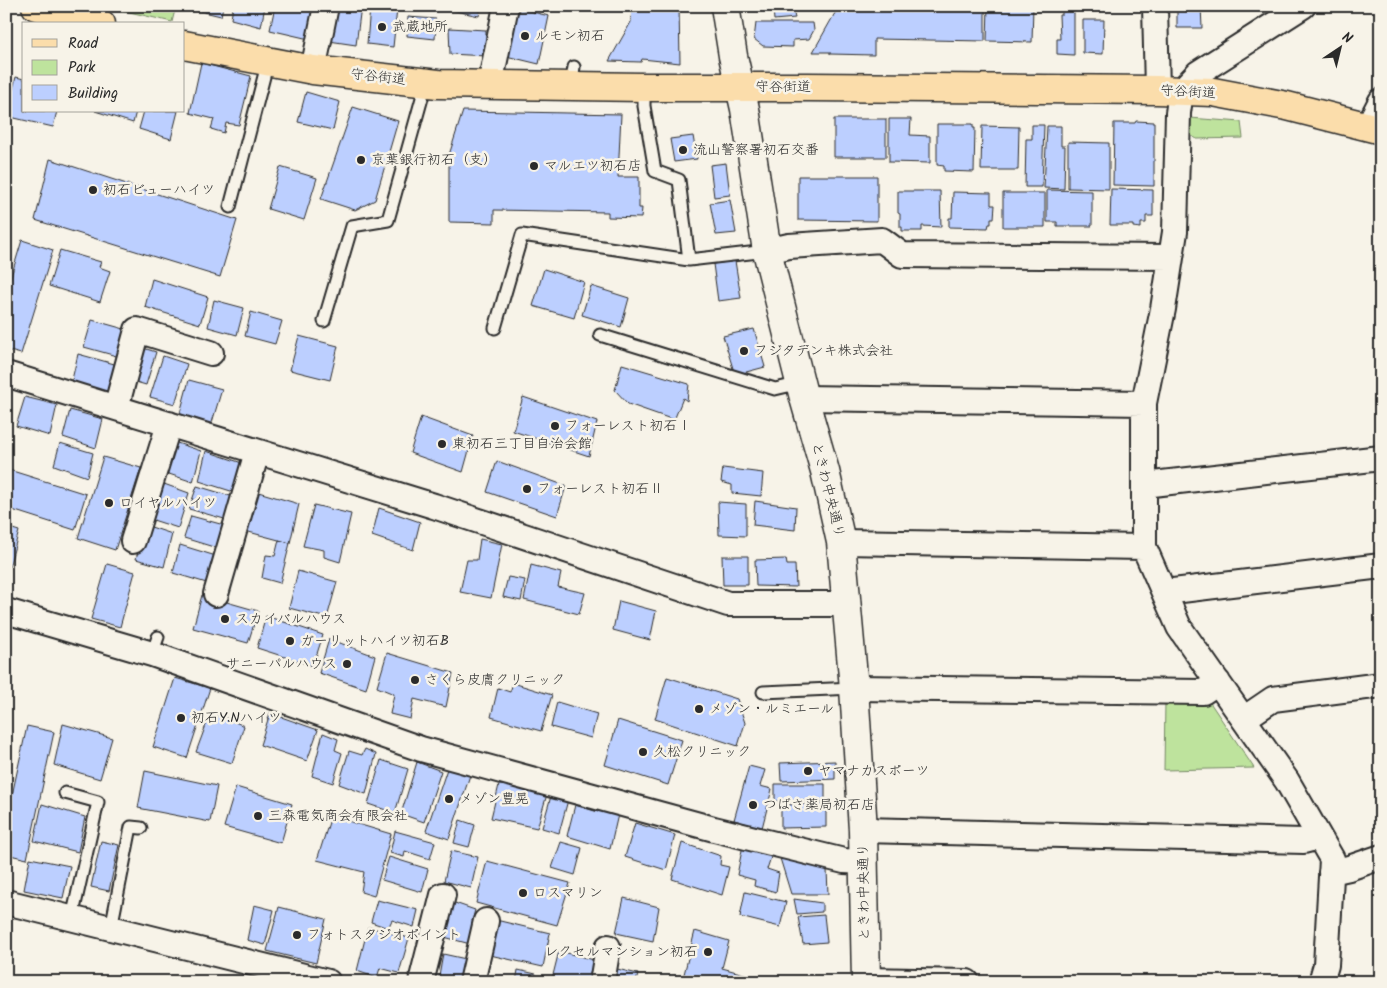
<svg xmlns="http://www.w3.org/2000/svg" width="1387" height="988" viewBox="0 0 1387 988" font-family="Kalam,'Klee One',sans-serif">
  <rect width="100%" height="100%" fill="#f7f3e8"/>
  <filter id="ink" filterUnits="userSpaceOnUse"><feTurbulence type="fractalNoise" baseFrequency=".02" numOctaves="2"/><feDisplacementMap in="SourceGraphic" scale="10" xChannelSelector="R" yChannelSelector="G"/><feConvolveMatrix kernelMatrix="1 2 1 2 8 2 1 2 1" color-interpolation-filters="sRGB"/></filter>
  <g filter="url(#ink)">
    <path fill="#bee39d" stroke="#748764" d="M104,6H176L172,22Z
      M1190,118L1241,122L1243,138L1197,139L1190,135Z
      M1165,701H1209L1254,768L1164,770Z"/>
    <path fill="#bccfff" stroke="#2b2b2b" d="M187,6H223L221,16L187,8Z
      M233,6H265L261,27L231,19Z
      M275,6H295L314,11L309,39L270,30Z
      M334,6H361L356,45L329,41Z
      M432,6H481L479,16Z
      M632,6H679L680,63L642,59L641,62L609,61L631,22Z
      M751,6H792L795,18L774,20L773,9L754,11L751,9Z
      M839,6H985V41L874,39V55L830,54V52H813Z
      M988,6H1033L1032,42L987,41Z
      M1058,6H1074V55L1057,54V39H1060L1059,15H1062V7Z
      M1177,6H1201L1202,28H1177Z
      M370,7L397,9L393,47L367,44Z
      M512,7L549,16L539,64L502,55Z
      M408,17L436,19L435,39L407,36Z
      M1083,20H1104L1103,54L1083,53Z
      M756,23H813L814,30L809,39L793,40V47L763,46L754,39Z
      M449,28L486,30V56L450,54Z
      M201,63L251,76L239,125L226,123L224,133L211,129L214,119L190,113Z
      M16,77L24,79V111H57L53,127L6,116Z
      M306,92L340,102L333,130L298,122Z
      M353,107L398,121L375,200L355,210L321,199Z
      M95,111H136L133,123Z
      M144,111H178L171,139L139,129Z
      M463,111L621,114L618,177H639V208H642L641,218L608,217V212L494,210V223L449,222V155Z
      M834,119H886V157H834Z
      M889,119H911L910,135L930,136V163L889,162Z
      M1136,121L1154,122V186L1113,185L1114,123H1135Z
      M937,124H973V128H975L974,172L944,171V166L937,165Z
      M1032,125H1044L1042,187H1025L1026,139H1032Z
      M982,126L1019,127L1018,170H981Z
      M1047,126H1061V146H1065L1064,189L1044,188Z
      M693,136L697,159L674,162L670,139Z
      M1068,142L1109,143V189L1068,188Z
      M50,159L237,220L220,277L35,220Z
      M726,163L730,195L714,197L710,165Z
      M280,167L317,178L304,220L268,209Z
      M798,176H877V221L798,220Z
      M1111,189L1153,190V216H1146V223H1141V228L1133,227V225H1110Z
      M1047,190L1092,191V226H1057V222H1047Z
      M898,191H940L941,227L922,226V231H902V227H900V214L898,213Z
      M953,192L991,193V205H995L994,218H991V224H989L988,228L949,227V218H952Z
      M1003,193H1045V227H1003Z
      M730,200L736,233L716,235L710,203Z
      M22,240L53,250L21,354L6,350V293Z
      M60,250L101,262L99,267L110,271L100,302L49,286Z
      M735,261L741,298L718,301L713,264Z
      M544,269L584,282L574,318L533,306Z
      M152,279L208,297L200,324L145,307Z
      M591,286L629,298L621,327L582,315Z
      M214,300L244,308L237,335L208,327Z
      M251,312L282,321L275,344L245,336Z
      M92,320L128,330L120,357L84,347Z
      M754,329L765,367L735,375L723,336Z
      M299,336L338,346L330,380L290,370Z
      M140,347L156,352L146,385L129,380Z
      M78,354L118,365L110,394L71,384Z
      M163,356L187,364L175,404L150,397Z
      M622,364L689,384L687,401L683,398L674,420L628,404L615,390Z
      M189,380L222,389L211,426L179,417Z
      M25,397L57,405L50,436L16,426Z
      M523,397L597,422L589,456L513,431Z
      M70,410L103,419L96,448L63,437Z
      M421,417L473,436L463,472L410,453Z
      M174,442L201,451L193,482L166,473Z
      M60,443L93,453L87,477L54,465Z
      M206,451L242,463L234,492L199,481Z
      M103,457L141,468L115,550L78,538Z
      M497,461L566,486L557,516L487,492Z
      M723,468L763,473L761,496L732,493V485L721,482Z
      M6,469L86,494L75,530L6,508Z
      M164,484L189,493L178,528L153,520Z
      M197,486L234,497L228,520L189,509Z
      M255,491L299,504L290,543L245,531Z
      M755,501L796,507L795,530L753,525Z
      M718,502L746,504V536L719,535Z
      M314,505L351,514L340,562L324,557V550L303,546Z
      M379,508L420,522L413,550L372,536Z
      M191,516L224,525L217,548L184,538Z
      M145,525L172,534L164,567L136,559Z
      M6,527L19,531L8,571H6Z
      M480,539L502,544L491,598L460,592L467,560H477Z
      M279,540L290,543L280,583L262,578L266,555L275,556Z
      M180,545L216,556L210,584L173,573Z
      M722,556H748V585H723Z
      M786,559L787,565H795L796,587L756,586L755,560Z
      M107,564L135,572L120,627L91,619Z
      M531,565L561,573L558,587L585,593L579,614L524,600Z
      M298,571L337,582L327,618L289,608Z
      M508,577L525,580L521,601L503,597Z
      M202,595L258,611L248,643L193,628Z
      M619,601L656,611L650,640L613,630Z
      M266,616L323,635L313,666L257,648Z
      M329,639L375,656L366,689L319,673Z
      M387,653L453,673L446,707L414,699L410,719L390,714L394,694L377,687Z
      M667,677L737,699L745,723L738,746L655,719Z
      M175,678L210,688L187,758L153,747Z
      M513,683L552,695L541,731L491,717L498,688L510,692Z
      M557,702L597,714L591,738L551,727Z
      M270,713L318,730L307,761L260,745Z
      M217,714L244,726L232,763L196,752L209,717L215,720Z
      M618,720L682,740L668,785L605,765Z
      M63,724L112,738L100,779L54,765Z
      M27,726L54,732L27,859L6,854V823Z
      M323,733L338,739L335,750L342,753L333,783L312,776Z
      M365,749L376,754L366,794L339,784L349,751L362,755Z
      M381,760L408,769L395,813L368,804Z
      M450,760L473,766L449,839L426,831Z
      M835,761V779L781,781L780,763Z
      M417,762L441,771L424,822L401,814Z
      M749,766L765,770L760,786L772,789L762,828L734,820Z
      M145,771L217,786L210,822L138,808Z
      M775,784H825V801H775Z
      M499,785L548,791L537,828L491,818Z
      M236,787L292,804L281,843L224,827Z
      M551,796L568,800L559,833L542,828Z
      M42,804L85,817L78,852L34,841Z
      M826,804V827L781,828V805Z
      M575,805L598,812L600,805L619,810L610,849L567,836Z
      M331,816L391,834L374,896L361,892L364,872L317,860Z
      M460,820L475,825L469,847L454,843Z
      M635,823L675,835L666,870L625,857Z
      M395,831L435,842L430,859L405,851L404,857L390,853Z
      M101,841L119,845L109,891L91,887Z
      M561,842L582,848L575,875L552,868Z
      M682,843L721,856L720,865L729,867L722,895L672,879Z
      M743,845L772,854L767,869L779,873L776,892L754,886L755,880L737,875Z
      M451,851L478,857L471,888L444,881Z
      M779,855L827,870L828,894H791Z
      M389,857L428,869L422,892L382,880Z
      M30,858L70,866L63,898L24,890Z
      M487,861L570,883L557,925L476,903Z
      M745,892L786,902L780,927L740,917Z
      M624,898L659,907L653,941L616,933Z
      M794,899L822,903V912L797,914Z
      M377,900L418,910L414,927L392,920L388,928L371,922Z
      M452,902L475,910L472,921L480,923L474,945L444,937Z
      M254,905L274,910L265,945L247,940Z
      M279,907L326,919L316,963L267,951Z
      M824,915L827,942L803,944L798,917Z
      M496,920L550,933L543,967L490,955Z
      M368,927L409,938L399,973L380,968L377,978L357,971Z
      M695,931L729,941L722,968L774,982H682Z
      M559,951L594,960L590,982H561L552,979Z
      M443,954L466,959L462,982H438Z
      M613,968L638,974L636,982H610Z
      M518,970L536,974L535,982H516Z"/>
    <g fill="none" stroke-linecap="round" stroke-linejoin="round">
      <defs>
        <path id="lane" d="M571,86L574,67
          M644,87V106L655,171L679,180L689,260L767,251
          M230,207L268,61
          M324,321L352,226L388,220L422,98L424,82
          M495,328L522,235L689,260
          M600,335L775,389L801,383
          M152,654L158,637
          M763,692L854,688
          M65,793L98,802L72,918
          M111,928L131,827L141,828"/>
        <path id="street" d="M1155,6L1157,90
          M1303,6L1198,73L1181,91L1178,113L1175,232L1163,309L1144,403V547L1179,627L1287,781L1332,859L1326,965L1321,982
          M313,70L326,6
          M490,85L506,6
          M1368,126L1381,101
          M767,251L789,246L882,240L902,255L1171,257
          M6,374L434,506L728,604H846
          M804,398L1144,403
          M116,408L137,330L211,353
          M1144,485L1381,458
          M133,541L169,424
          M841,542L1144,547
          M1165,592L1381,566
          M216,594L257,452
          M6,611L152,654L421,749L714,829L844,861L864,862
          M854,688L1203,692L1218,682
          M1245,718L1273,699L1381,685
          M863,830L1304,841L1319,837
          M1331,872L1349,868L1381,857
          M6,902L328,982
          M866,980L967,982
          M421,982L443,895
          M472,982L486,921
          M602,982L608,947"/>
        <path id="secondary" d="M725,6L733,56L745,109L767,251L804,398L825,471L841,542L854,688L863,830L866,982"/>
        <path id="primary" d="M36,6L101,24
          M184,45L313,70L438,84L644,87H809L1157,90L1213,92L1287,106L1381,130"/>
      </defs>
      <use href="#lane" stroke="#2b2b2b" stroke-width="15"/>
      <use href="#street" stroke="#2b2b2b" stroke-width="28"/>
      <use href="#secondary" stroke="#2b2b2b" stroke-width="31"/>
      <use href="#primary" stroke="#2b2b2b" stroke-width="31"/>
      <use href="#lane" stroke="#f7f3e8" stroke-width="11"/>
      <use href="#street" stroke="#f7f3e8" stroke-width="24"/>
      <use href="#secondary" stroke="#f7f3e8" stroke-width="28"/>
      <use href="#primary" stroke="#fbddab" stroke-width="28"/>
    </g>
  </g>
  <g fill="#2b2b2b" stroke="#f7f3e8" stroke-width="2">
    <circle cx="382" cy="27" r="5"/>
    <circle cx="525" cy="36" r="5"/>
    <circle cx="683" cy="150" r="5"/>
    <circle cx="361" cy="160" r="5"/>
    <circle cx="534" cy="166" r="5"/>
    <circle cx="93" cy="190" r="5"/>
    <circle cx="744" cy="351" r="5"/>
    <circle cx="555" cy="426" r="5"/>
    <circle cx="442" cy="444" r="5"/>
    <circle cx="527" cy="489" r="5"/>
    <circle cx="109" cy="503" r="5"/>
    <circle cx="225" cy="619" r="5"/>
    <circle cx="290" cy="641" r="5"/>
    <circle cx="347" cy="664" r="5"/>
    <circle cx="415" cy="680" r="5"/>
    <circle cx="699" cy="709" r="5"/>
    <circle cx="181" cy="718" r="5"/>
    <circle cx="643" cy="752" r="5"/>
    <circle cx="808" cy="771" r="5"/>
    <circle cx="449" cy="799" r="5"/>
    <circle cx="753" cy="805" r="5"/>
    <circle cx="258" cy="816" r="5"/>
    <circle cx="523" cy="893" r="5"/>
    <circle cx="297" cy="935" r="5"/>
    <circle cx="708" cy="952" r="5"/>
  </g>
  <g text-anchor="middle" dominant-baseline="central" stroke-width="5" stroke-linejoin="round" paint-order="stroke">
    <g font-size="14" fill="#2b2b2b" stroke="#f7f3e8" text-anchor="start">
      <text x="392" y="27">武蔵地所</text>
      <text x="535" y="36">ルモン初石</text>
      <text x="693" y="150">流山警察署初石交番</text>
      <text x="371" y="160">京葉銀行初石（支）</text>
      <text x="544" y="166">マルエツ初石店</text>
      <text x="103" y="190">初石ビューハイツ</text>
      <text x="754" y="351">フジタデンキ株式会社</text>
      <text x="565" y="426">フォーレスト初石Ⅰ</text>
      <text x="452" y="444">東初石三丁目自治会館</text>
      <text x="537" y="489">フォーレスト初石Ⅱ</text>
      <text x="119" y="503">ロイヤルハイツ</text>
      <text x="235" y="619">スカイバルハウス</text>
      <text x="300" y="641">ガーリットハイツ初石B</text>
      <text x="337" y="664" text-anchor="end">サニーパルハウス</text>
      <text x="425" y="680">さくら皮膚クリニック</text>
      <text x="709" y="709">メゾン・ルミエール</text>
      <text x="191" y="718">初石Y.Nハイツ</text>
      <text x="653" y="752">久松クリニック</text>
      <text x="818" y="771">ヤマナカスポーツ</text>
      <text x="459" y="799">メゾン豊晃</text>
      <text x="763" y="805">つばさ薬局初石店</text>
      <text x="268" y="816">三森電気商会有限会社</text>
      <text x="533" y="893">ロスマリン</text>
      <text x="307" y="935">フォトスタジオポイント</text>
      <text x="698" y="952" text-anchor="end">レクセルマンション初石</text>
    </g>
    <g font-size="14" fill="#2b2b2b" stroke="#f7f3e8">
      <text transform="translate(378 77) rotate(6)">守谷街道</text>
      <text x="783" y="87">守谷街道</text>
      <text transform="translate(1188 92) rotate(3)">守谷街道</text>
      <text transform="translate(828 490) rotate(76)">ときわ中央通り</text>
      <text transform="translate(864 892) rotate(-91)">ときわ中央通り</text>
    </g>
  </g>
  <rect width="1387" height="988" fill="none" stroke="#f7f3e8" stroke-width="25"/>
  <rect x="12" y="12" width="1362" height="963" fill="none" stroke="#2b2b2b" stroke-width="2" filter="url(#ink)"/>
  <rect x="22" y="22" width="162" height="90" fill="#f7f3e8" stroke="#a5a39c"/>
  <rect x="32" y="39" width="25" height="8" fill="#fbddab" stroke="#a5a39c"/>
  <text x="68" y="48" font-size="15" fill="#2b2b2b">Road</text>
  <rect x="32" y="60" width="25" height="15" fill="#bee39d" stroke="#a5a39c"/>
  <text x="68" y="72" font-size="15" fill="#2b2b2b">Park</text>
  <rect x="32" y="85" width="25" height="15" fill="#bccfff" stroke="#a5a39c"/>
  <text x="68" y="98" font-size="15" fill="#2b2b2b">Building</text>
  <g transform="translate(1340 48) rotate(35)" stroke="#f7f3e8" stroke-width="4" paint-order="stroke">
  <path d="M0-4L9 19L0 12L-9 19Z" fill="#2b2b2b"/>
  <text y="-8" font-size="14" font-weight="bold" text-anchor="middle" fill="#2b2b2b">N</text>
  </g>
</svg>
